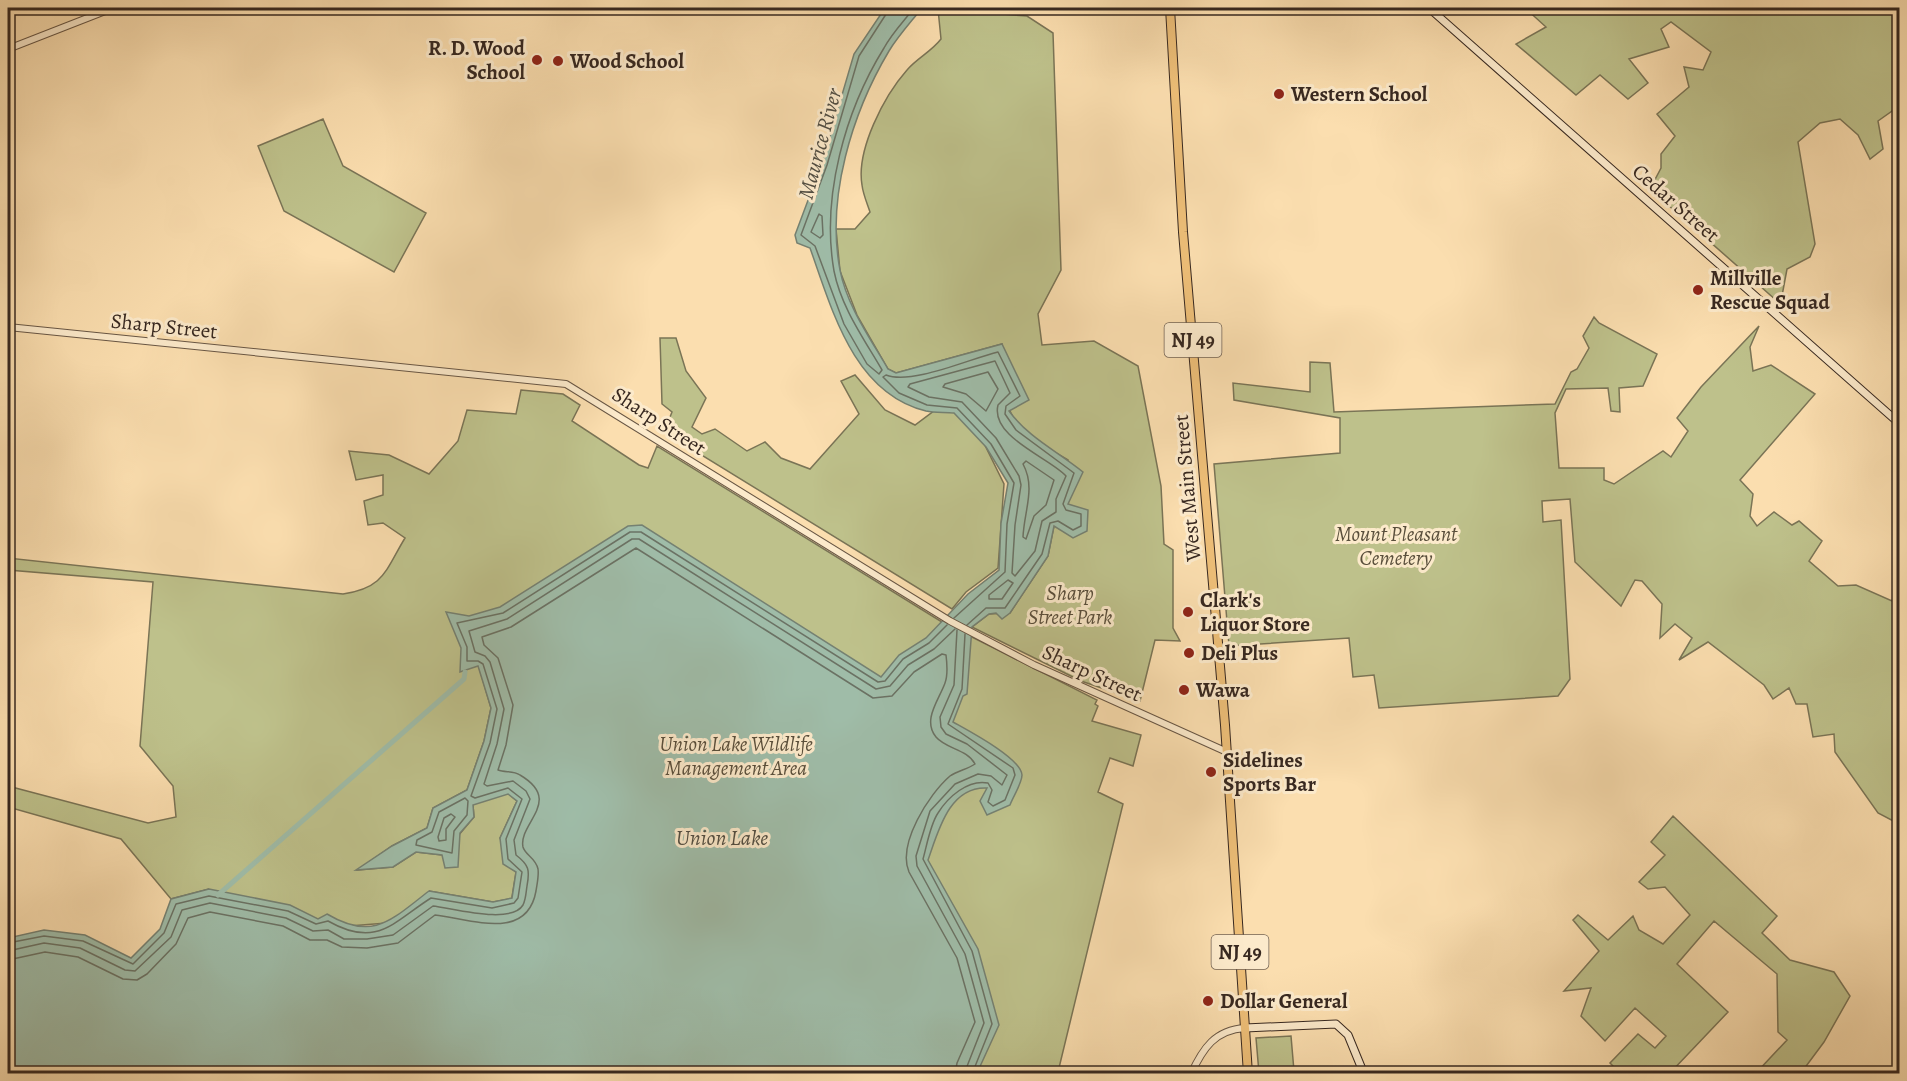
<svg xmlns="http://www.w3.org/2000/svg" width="1907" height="1081" viewBox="0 0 1907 1081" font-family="Alegreya,serif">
  <rect width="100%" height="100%" fill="#fbdeaf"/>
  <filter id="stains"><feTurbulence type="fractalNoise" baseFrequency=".00333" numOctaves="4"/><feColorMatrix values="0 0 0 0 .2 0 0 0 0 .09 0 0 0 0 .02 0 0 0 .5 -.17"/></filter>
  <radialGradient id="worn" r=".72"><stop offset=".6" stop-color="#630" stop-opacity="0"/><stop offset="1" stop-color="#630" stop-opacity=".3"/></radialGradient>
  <path fill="#bec18b" stroke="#7a7456" stroke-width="1.5" fill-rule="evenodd" d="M1525,8H1899V106L1878,121L1883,149L1870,159L1858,135L1840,119L1820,123L1798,142L1815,244L1810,257L1787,269L1782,296L1777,301L1650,189L1661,168V154L1675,136L1657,114L1689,87L1684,67L1703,70L1711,52L1671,22L1661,29L1669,47L1629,59L1648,83L1628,99L1600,75L1576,95L1516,44L1546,27Z
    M938,9L1027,16L1053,33L1061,270L1038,314L1042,345L1094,341L1138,366L1161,486L1164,544L1173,550V628L1180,641L1155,640L1140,701L1081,681L972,627L989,614L1010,613L1048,556L1054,526L1068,504V460C1048,448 1019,433 1010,411C1003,396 1004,362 1002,344L896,373L888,369L857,315L840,271L836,229H855L870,212C867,203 863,194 862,185C856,150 884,96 907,70C917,58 931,52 941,39Z
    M323,119L343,166L426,213L394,272L284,211L258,146Z
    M1594,317L1599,323L1657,354L1643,386L1619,388L1620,412L1611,411L1608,388L1566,389L1555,413L1559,468H1604V480L1614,484L1663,451L1671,457L1688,431L1677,418L1701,387L1759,326L1750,347L1753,371L1771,365L1815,394L1740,480L1753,494L1750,516L1757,526L1774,512L1792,525L1799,521L1822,541L1809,561L1838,586L1856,585L1892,601L1899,579V824L1878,813L1835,752L1834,734L1813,737L1807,704H1796L1789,688L1773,699L1764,685L1708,642L1679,660L1692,638L1675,624L1660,638L1662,604L1642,581L1635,580L1621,606L1575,562L1570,499L1542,501L1543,522L1561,520L1570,679L1558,696L1379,708L1374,675L1353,677L1349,638L1229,646L1214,464L1340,453V418L1234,400L1233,383L1310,392V362L1330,363L1334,412L1555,404L1571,372L1577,369L1589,348L1583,336Z
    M660,338H676L686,371L706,398L692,427L702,434L715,429L747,451L765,442L781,458L810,469L859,414L841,381L855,375L885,410L915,425L942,405L973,421L1004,484L998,568L966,592L952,609L664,432L672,412L662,404Z
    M521,390L563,394L580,405L572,421L639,465L648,468L657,446L942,622L1097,700L1095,704L1098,706L1092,721L1141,735L1133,766L1110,758L1098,792L1123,804L1058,1072L1061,1074L8,1073L209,889L171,899L121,839L8,807V786L148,823L176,817L173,786L140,746L153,582L8,570V558L343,594C384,588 385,571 405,538L383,523L368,525L364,501L383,495V475L356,480L349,451L389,455L429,474L458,441L467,410L516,414ZM479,667L493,710L473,805L474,817L442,855L416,852L393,867L358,870L392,846L427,828L433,808L467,790L484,741L491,708ZM512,797L519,801L529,888L512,897L516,872L500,838L517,801ZM429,891L493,902L509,899L492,905ZM401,914L376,936L349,926L387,923Z
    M1673,816L1777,916L1762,933L1790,960L1834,972L1850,996L1824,1042L1801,1073H1756L1787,1040L1778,1032L1777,974L1714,921L1677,964L1728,1012L1670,1073H1620L1610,1063L1638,1034L1655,1048L1666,1036L1635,1008L1605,1041L1581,1016L1591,988L1564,991L1599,951L1573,920L1578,915L1608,940L1633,916L1639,930L1663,944L1690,915L1665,887L1648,889L1639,882L1665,855L1651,842Z
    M1291,1036L1294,1071L1351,1068L1353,1073H1259L1256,1038Z"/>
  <path fill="#9fbca8" stroke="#758172" stroke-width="1.5" d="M885,8H922C911,22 898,36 889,51C852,113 826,198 840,270C847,306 870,338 888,369L896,373L1002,344L1029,400L1009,411C1029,438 1057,451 1083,472L1068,504L1088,510L1087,531L1073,538L1054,526L1048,556L1010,613L1002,619L996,613L989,614L972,627L967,694L963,696L953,722C967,730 1021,758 1022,775C1022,783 1013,797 1010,805L987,815L980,801L987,788C949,786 938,832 928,860L978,949L999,1025L977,1073H8V938L44,930L85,935L131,958L160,929L171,899L209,889L290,905L318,919L327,914C374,942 392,919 429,891L493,902L512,898L516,872L503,864L500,838L517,801L508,794L473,805L474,817L460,833L458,867L445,868L442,855L416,852L393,867L356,870L392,846L427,828L433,808L467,790L484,741L491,708L478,666L460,672L461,648L446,612L469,616L500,607L628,526L642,525L881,677L899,655L926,638L968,594L999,570L1001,523L1008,483L986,447L954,413C945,412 935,413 926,411C853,393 832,309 810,248L797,243L795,235L822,163L854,54Z"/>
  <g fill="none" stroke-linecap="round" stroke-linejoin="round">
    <path stroke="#6b7264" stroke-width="1.5" d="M890,8L859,56L827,165L801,235L815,246L844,324L867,364L879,374L882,370C864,339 841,307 834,271C821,197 845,111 884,48C892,33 904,21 914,8
      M819,214L822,216L823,235L820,238L811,232Z
      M995,361L1010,393L998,405C990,437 1050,458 1066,476L1056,499V512L1042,521L1035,551L1015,576L1012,573L1015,525L1021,485L1019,476L996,438L962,402L929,397L908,387L910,384Z
      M988,372L998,389L986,411L966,394L943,387L945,384Z
      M1026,461L1054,480L1046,505L1034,516L1026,539L1023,537C1024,511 1036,488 1023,464Z
      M1008,580L1013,583L1002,599H989V595Z
      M954,618L1005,572L1007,524L1014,483L991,444L957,408L927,405L899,393L883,377L886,375C912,385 969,359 998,352L1020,396L1006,406L1005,414L1016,430L1074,473L1063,504L1066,510L1081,514V526L1073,530L1058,521L1050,523L1042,554L1005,608H986L967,625
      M957,630L954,685L940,717L941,727L946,734L967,744L1007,775L1002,785L991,776L978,774L955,784L930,811L916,856L917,866L965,954L984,1023L964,1074
      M965,634L962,689L948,724L1013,768L1015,775L1005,800L993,806L988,802L992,790L988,783C968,779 948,797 938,813C930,825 927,845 923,859L972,951L992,1024L972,1074
      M465,798L468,801L467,815L454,831L452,853L416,845L417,840L432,832L439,812Z
      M451,814L455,817L446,829V840L439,841L438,837L444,818Z
      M8,943L44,936L83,941L133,964L164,933L176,904L209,896L288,911L316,924L328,921C377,949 393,922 431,898L492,908L514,903L518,898L522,872L508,859L506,839L522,799L508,788L475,798L471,796L490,743L497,709L483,664L478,661H467V647L457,623L503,613L630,532H641L878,682L885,681L903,659L929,643L947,625
      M8,951L44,943L80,948L125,970L135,971L171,937L182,910L210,903L286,918L313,931L328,930L344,939H367L393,935L433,906C452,908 511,925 523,905C526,899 526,892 527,886C530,870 529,865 516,855L514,840L530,799L526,791L513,781L487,786L484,784L497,744L504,709L490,662L485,656L475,652L469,631L507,619L632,539H639L876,689L890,686L908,665L934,649L955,629
      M8,960L45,952L78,957L123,979L137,980L147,974L176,944L188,918L210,912L283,926L310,940H327L342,947L367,948L398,943L435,915C470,919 527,942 536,891C537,884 539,876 538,869C536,858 525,855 523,847C518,823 564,801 520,775C513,770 505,773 498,770L506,745L513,705L498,658L484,645L482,637L511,627L636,548L873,698L892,696L914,672L942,654L946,655C947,663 948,675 945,683C939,700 922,720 936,737C946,749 967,749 975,764C968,769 957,771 950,776C929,794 897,844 909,872L957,958L975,1022L957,1063L955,1074"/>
    <path stroke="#9fbca8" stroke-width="5" d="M218,895L464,679L465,672"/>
    <defs>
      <path id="tertiary" d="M8,49L113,8
        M8,327L566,384L950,621L1034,665L1227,752
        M1191,1074C1203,1048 1215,1030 1245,1028"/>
      <path id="secondary" d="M1429,8L1900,424
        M1245,1028L1336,1024L1348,1035L1364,1074"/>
      <path id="trunk" d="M1170,8L1183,232L1225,725L1248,1074"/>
    </defs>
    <use href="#tertiary" stroke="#685644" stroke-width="8"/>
    <use href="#secondary" stroke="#372820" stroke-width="9"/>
    <use href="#trunk" stroke="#372820" stroke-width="10"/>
    <use href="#tertiary" stroke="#fceacb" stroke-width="6"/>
    <use href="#secondary" stroke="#fceacb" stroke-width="7"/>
    <use href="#trunk" stroke="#eebf78" stroke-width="8"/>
  </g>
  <g fill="#8f2418" stroke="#fceacb" stroke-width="2">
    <circle cx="537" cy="60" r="6"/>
    <circle cx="558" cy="61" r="6"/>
    <circle cx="1279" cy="94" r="6"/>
    <circle cx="1698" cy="290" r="6"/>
    <circle cx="1188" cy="612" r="6"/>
    <circle cx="1189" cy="653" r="6"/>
    <circle cx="1184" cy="690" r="6"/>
    <circle cx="1211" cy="772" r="6"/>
    <circle cx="1208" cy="1001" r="6"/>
  </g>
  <g text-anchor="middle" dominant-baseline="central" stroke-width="6" stroke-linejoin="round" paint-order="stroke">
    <g fill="#fceacb" stroke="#726253" stroke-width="1.5">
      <rect x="1164.5" y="323" width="57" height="34" rx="4.5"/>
      <rect x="1211.5" y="935" width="57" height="34" rx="4.5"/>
    </g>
    <g font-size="20" font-weight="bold" fill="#372820">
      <text x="1193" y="340">NJ 49</text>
      <text x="1240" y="952">NJ 49</text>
    </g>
    <g font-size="21" font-weight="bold" fill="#372820" stroke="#fceacb" text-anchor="start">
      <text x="525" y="48" text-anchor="end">R. D. Wood<tspan x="525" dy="24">School</tspan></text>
      <text x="570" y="61">Wood School</text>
      <text x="1291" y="94">Western School</text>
      <text x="1710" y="278">Millville<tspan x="1710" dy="24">Rescue Squad</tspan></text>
      <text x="1200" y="600">Clark's<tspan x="1200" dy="24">Liquor Store</tspan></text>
      <text x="1201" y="653">Deli Plus</text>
      <text x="1196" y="690">Wawa</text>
      <text x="1223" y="760">Sidelines<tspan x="1223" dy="24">Sports Bar</tspan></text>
      <text x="1220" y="1001">Dollar General</text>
    </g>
    <g font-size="21" fill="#372820" stroke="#fceacb">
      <text transform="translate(1676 203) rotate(41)">Cedar Street</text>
      <text transform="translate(164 326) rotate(6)">Sharp Street</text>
      <text transform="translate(659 421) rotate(33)">Sharp Street</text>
      <text transform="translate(1187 488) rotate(-95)">West Main Street</text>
      <text transform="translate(1092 673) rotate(25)">Sharp Street</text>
    </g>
    <g font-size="21" font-style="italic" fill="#594e3b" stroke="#fceacb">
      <text x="1396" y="534">Mount Pleasant<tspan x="1396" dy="24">Cemetery</tspan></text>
      <text x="1070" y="593">Sharp<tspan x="1070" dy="24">Street Park</tspan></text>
      <text x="736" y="744">Union Lake Wildlife<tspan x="736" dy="24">Management Area</tspan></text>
    </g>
    <g font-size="22" font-style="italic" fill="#514d42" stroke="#fceacb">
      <text transform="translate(820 144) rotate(-75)">Maurice River</text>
      <text x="722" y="838">Union Lake</text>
    </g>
  </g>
  <rect width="1907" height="1081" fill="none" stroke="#fbdeaf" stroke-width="30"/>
  <rect x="9" y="9" width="1889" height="1063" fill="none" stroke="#372820" stroke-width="3"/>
  <rect x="15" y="15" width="1877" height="1051" fill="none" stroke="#372820" stroke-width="1.5"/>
  <rect width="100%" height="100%" filter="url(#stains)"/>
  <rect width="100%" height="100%" fill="url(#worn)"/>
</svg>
